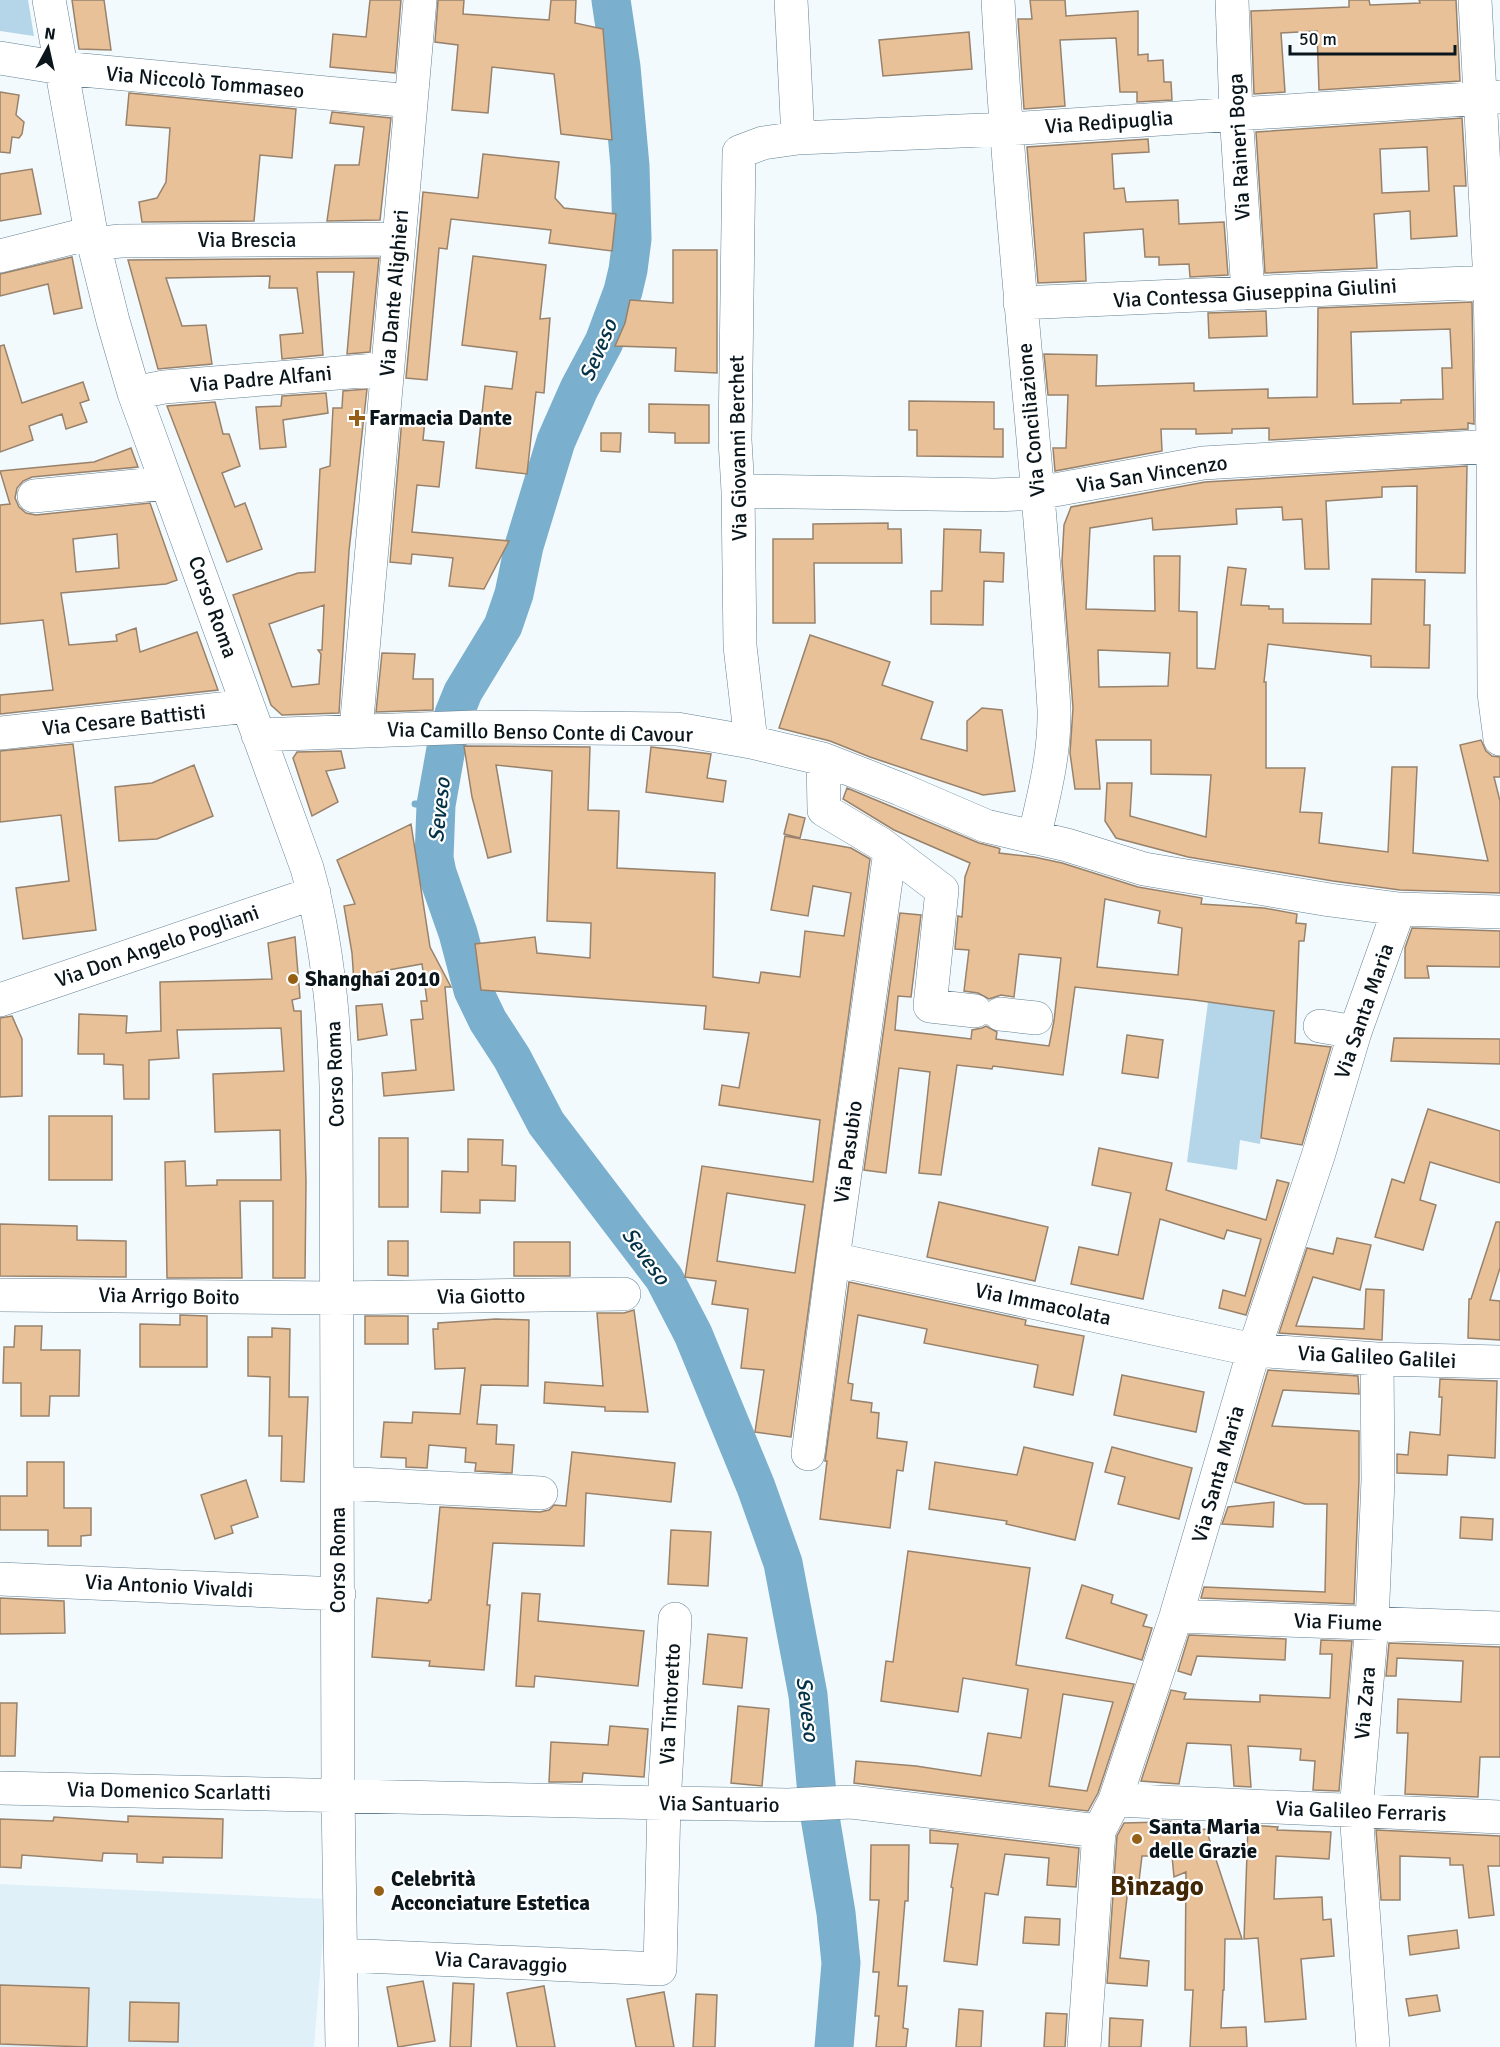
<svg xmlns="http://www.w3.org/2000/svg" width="1500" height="2047" viewBox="0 0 1500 2047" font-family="Signika,sans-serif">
  <rect width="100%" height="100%" fill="#f3fafe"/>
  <path fill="#e0f0f8" d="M0,1884L326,1899L314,2047H0Z"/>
  <path fill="#b5d5e8" d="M0,0H28L34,36L0,31Z
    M1208,1002L1274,1011L1260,1144L1240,1140L1237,1170L1187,1162Z"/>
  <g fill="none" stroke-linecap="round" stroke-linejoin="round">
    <path stroke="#7aafcd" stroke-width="7" d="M415,804L436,805"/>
    <path stroke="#7aafcd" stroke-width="39" d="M454,714L463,692L503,626L514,594L524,546L556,441L579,389L604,342L623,291L628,270L632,239L630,166L621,67L611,0
      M447,743L436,805L434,858L437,873L458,933L473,990L488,1021L512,1058L546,1123L664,1278L693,1334L756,1487L783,1563L808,1695L817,1794
      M819,1811L836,1913L841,1963L834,2047"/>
  </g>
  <path fill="#e8c198" stroke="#98826b" stroke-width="1.5" fill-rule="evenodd" d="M72,0H104L111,50L79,49Z
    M370,0H401L395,73L330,67L333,34L366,37Z
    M438,0H464L463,14L549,20L551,0H576L575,23L603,29L612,140L561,134L554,74L492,67L488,113L452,110L458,45L435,42Z
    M1030,0H1065L1066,16L1138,11V55L1148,54V61L1163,60L1164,82H1171L1172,100L1137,102V92H1120L1116,38L1060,40L1065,106L1024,109L1018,19H1032Z
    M1349,0H1369L1370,5L1420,3L1419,0H1456L1460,81L1319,90L1317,31L1281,33L1285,92L1254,94L1251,11L1349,7Z
    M969,32L972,69L883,76L879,40Z
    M0,92L19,95L16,115L24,122L22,134L19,138L12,137L10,153L0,152Z
    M129,93L296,109L292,158L260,155L254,221L142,222L139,202L157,198L166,182L170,128L126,125Z
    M332,112L391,118L380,220L327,221L335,165H359L364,127L330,123Z
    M1462,118L1466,186H1454L1457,236L1411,239L1410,211L1374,214L1377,268L1265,273L1256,132ZM1427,147L1429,191L1382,193L1380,149Z
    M1148,139L1149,152L1112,154L1114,189L1124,188L1126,202L1178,200L1179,224L1224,222L1228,275L1190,277L1189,264L1159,265V257H1145L1143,229L1084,233L1086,281L1038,283L1027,147Z
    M483,154L559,162L555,198L564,208L616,214L612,251L549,243L551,230L451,219L447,249L439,248L427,380L406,378L423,192L478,198Z
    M32,169L41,214L0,221V174Z
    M673,250H717V373L675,371L676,348L615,346L625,323L630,300L673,303Z
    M473,256L546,265L540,319L550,318L544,393L536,392L527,474L476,468L485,386L512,389L517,352L462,345Z
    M72,257L82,308L54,314L48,284L0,296V274Z
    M379,258L370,352L347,354L354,272H317L323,355L282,359L280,335L303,333L297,288H269L270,276L166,278L182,326L206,325L212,364L158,369L128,260Z
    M1472,302L1474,424L1468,423V429L1269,440V428L1232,429V433L1196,434V429H1161L1162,451L1055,471L1053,448H1066L1068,395H1048L1044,354L1097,355L1096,386L1194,383V391L1268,389V398L1317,397L1318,308ZM1450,329L1452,368H1442L1443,399L1401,400V403L1353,404L1351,332Z
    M1266,311L1267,336L1209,338L1208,313Z
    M4,345L22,403L83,382L89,400L80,403L87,422L66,429L62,414L29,426L33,440L0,452V346Z
    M367,389L349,551L339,713L282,715L271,705L233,595L298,573L315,572L320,469L330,466L333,408H342L343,391ZM324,605L322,650H318L321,654L319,684L292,687L269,624Z
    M326,393L328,413L283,420L286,447L260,449L256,407L281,406L282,396Z
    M909,401L994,402V429H1003V457L917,456V430H909Z
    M215,402L223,434H229L240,466L222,473L235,507L245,503L262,549L227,562L167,406Z
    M649,404L709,405V443H675V433L649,432Z
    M402,418L425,420L423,440L444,442L439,487L417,485L412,532L509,541L484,589L449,586L453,558L412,554L411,564L390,562Z
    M601,433H621L620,452L601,451Z
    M131,448L138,467L32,477L23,481L17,488L15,498L19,507L26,513L36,515L150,503L177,580L166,584L61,593L69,645L117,641L116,635L136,628L140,652L197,632L218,690L0,714V695L53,690L43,620L0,624V505L10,504L0,471L94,462ZM117,534L119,568L76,572L73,539Z
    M1467,466L1465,573L1416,572L1417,486L1382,487V497L1326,501L1329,569H1305L1302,519L1283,520L1282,507L1236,509L1237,524L1153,530L1152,518L1090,528L1086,609L1155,611L1154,556H1180L1179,611L1197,612V668L1215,669L1228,567L1246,569L1241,605L1269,606V609H1283V623L1371,624L1372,579L1425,580L1424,625H1430L1429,668L1371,667V656L1268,644L1264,682H1266V768H1305L1300,812L1322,813L1319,843L1388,852L1392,767H1417L1413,853L1488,861L1460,745L1481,740L1486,751L1492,756L1500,757V777H1494L1500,801V893L1400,890L1333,881L1188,857L1116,838L1105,821L1107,783H1132L1130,816L1206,837L1211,775L1151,774V740H1096L1100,789H1075L1070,753L1073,708L1062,561L1064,525L1071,507L1205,482ZM1098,650L1170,653L1168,686L1099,687Z
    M888,523V529H901L902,563H814L815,623H773V539H813V524Z
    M944,529L981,530L980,552L1004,553L1003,582L984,581L983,625L931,624V591H942Z
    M810,635L890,662L882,685L933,702L921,739L967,751V721L982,708L1002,710L1015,791L983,795L870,757L830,741L779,728Z
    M382,653L415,654L413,679H433V710L376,712Z
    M73,744L96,930L23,939L16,888L69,881L61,815L0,822V751Z
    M464,746L590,747L588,810L619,811L617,868L715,873L713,977L759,983L761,972L800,977L805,931L844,936L851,893L813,886L808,916L771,910L785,836L851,848L870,859L791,1437L755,1432L764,1370L741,1368L748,1309L712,1304L716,1281L685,1277L702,1166L813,1182L820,1120L719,1105L722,1085L739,1088L749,1033L704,1029L706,1006L481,990L475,944L535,937L537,953L590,958L591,923L547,921L552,771L496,765L511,852L488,858L472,797ZM727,1193L805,1205L795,1273L717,1261Z
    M651,747L711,754L707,778L726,781L723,802L646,792Z
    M341,751L345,768L326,771L338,802L312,816L293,758L297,752Z
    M194,765L213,816L157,839L119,841L115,787L152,783Z
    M847,788L979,843L998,848L1000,849L999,853L1034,857L1062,863L1138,887L1202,898L1201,904L1264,908L1297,914L1296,923L1306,924L1304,941H1299L1295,1043L1331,1047L1302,1145L1261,1138L1274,1011L1194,1000L1075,987L1063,1075L993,1066L992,1069L957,1065L941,1175L919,1173L930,1072L899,1068L886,1173L864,1170L900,913L921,915L911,997L898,996L895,1030L971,1039L972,1030L982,1028L986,1026L997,1032L996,1039L1049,1046L1054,1021L1061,958L1019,954L1014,997L1001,995L989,999L978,993L964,991L969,950L955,949L958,916L962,917L965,877L970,863L894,830L843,799ZM1105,899L1160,911L1158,923L1182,928L1178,975L1097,967Z
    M789,814L805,818L800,838L784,834Z
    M411,824L430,947L451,987H445L454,1090L384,1096L382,1073L416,1070L411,1020L423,1019L421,1001H427L422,964L377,972L378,977L354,983L352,953L344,906L355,904L337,860Z
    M1412,928L1500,931V967L1427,966L1429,978H1405V948Z
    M295,937L300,998L292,1000L294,1011H301L306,1181L305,1278H273V1201H240L242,1278H167L165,1162L185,1161L186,1186L217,1185V1180H281L280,1130L215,1132L213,1074L284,1071L281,1028L177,1030L179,1058L149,1060V1099H124L123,1065L104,1064V1054H78L79,1014L127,1016L126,1033L161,1031L160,982L272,979L268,943Z
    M382,1004L387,1035L358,1040L356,1006Z
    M12,1016L22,1039V1096L0,1097V1018Z
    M1127,1035L1163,1040L1158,1078L1122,1073Z
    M1394,1038L1500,1039V1064L1391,1061Z
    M1428,1109L1500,1131V1183L1430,1162L1420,1200L1436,1205L1423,1250L1375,1237L1392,1179L1404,1183Z
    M49,1116H112V1180H49Z
    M379,1138H408V1207H379Z
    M468,1139L503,1140L502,1165L516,1166L515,1201L480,1200V1213L441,1212L442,1171L468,1172Z
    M1099,1148L1172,1163L1166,1190L1266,1220L1277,1180L1289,1183L1246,1315L1219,1308L1223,1290L1245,1296L1261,1239L1227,1230L1224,1239L1160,1219L1143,1299L1071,1284L1079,1247L1118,1255L1131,1193L1092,1185Z
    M939,1202L1048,1227L1035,1281L927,1257Z
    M1496,1222H1500V1268L1490,1300L1500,1301V1340L1468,1338L1469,1299H1471Z
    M0,1224L77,1226V1240L126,1241V1277L0,1276Z
    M1337,1238L1371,1245L1360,1290L1313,1277L1296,1326L1364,1329L1366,1289L1384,1290L1382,1340L1279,1333L1307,1248L1333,1254Z
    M388,1241H408V1276L388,1275Z
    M514,1242H570V1276H514Z
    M849,1282L1026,1320L1025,1325L1084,1336L1073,1395L1034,1387L1038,1365L924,1343L927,1329L858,1315L848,1383L853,1384L851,1400L872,1403L871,1412L879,1413L877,1438L907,1442L903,1471L897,1470L890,1528L820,1519L827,1461H825Z
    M634,1310L648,1412L605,1411V1407L544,1403L545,1382L603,1386L597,1313H624Z
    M180,1315L207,1316V1367H140V1324L180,1325Z
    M365,1316H408V1344H365Z
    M496,1319L529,1320L528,1386L481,1385L477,1424L497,1425L496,1444L514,1445L512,1473L475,1471L476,1463L465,1462L466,1448L429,1445L427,1468L406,1467V1458L381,1457L384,1422L412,1423L413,1412L460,1414L465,1368L435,1369L433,1329H438V1323Z
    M15,1326H42L41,1350H80L79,1396H50L49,1416H21V1383H3L4,1347H14Z
    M272,1328L290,1329L289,1397H308L304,1482L281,1481L282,1436H269L270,1377L248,1376V1337H272Z
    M1268,1370L1358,1376L1359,1394L1283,1390L1272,1426L1359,1431V1480L1354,1604L1201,1598L1204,1587L1325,1592L1327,1504H1305L1235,1482Z
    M1122,1375L1204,1392L1196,1432L1114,1415Z
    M1440,1379L1497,1381L1495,1458L1448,1455L1447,1475L1397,1473V1454L1408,1455L1410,1432L1440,1435L1442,1397H1439Z
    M1024,1447L1093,1463L1075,1540L1006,1524L1007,1521L929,1509L935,1462L1017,1475Z
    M1112,1447L1192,1468L1179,1519L1118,1504L1125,1477L1105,1472Z
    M572,1452L675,1463L671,1502L586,1493L584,1546L493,1543L487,1605H490L484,1670L429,1666L430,1661L372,1657L377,1598L428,1603L429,1600H431L440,1507L540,1512L549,1510L554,1505L566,1506Z
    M27,1462H64V1508H91V1535L81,1536V1546H48V1530H0V1496H27Z
    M246,1480L258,1517L231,1526L233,1533L215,1539L201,1495Z
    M1274,1502L1273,1527L1222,1524L1228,1507Z
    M1461,1517L1493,1519L1492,1540L1460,1538Z
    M671,1530L711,1532L708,1586L668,1584Z
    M908,1551L1030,1568L1016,1665L1134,1684L1098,1793L1088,1811L854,1783L856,1761L916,1766L981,1776L988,1733L1021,1738L1028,1689L963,1678L958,1712L881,1701L886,1661L893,1662ZM1063,1694L1113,1702L1087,1791L1049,1786Z
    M1082,1585L1113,1595L1111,1603L1147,1615L1143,1626L1152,1628L1142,1660L1066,1638Z
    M522,1593L540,1594L538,1621L644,1631L638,1686L535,1676L534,1687L516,1686Z
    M0,1598L64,1601L65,1633L0,1634Z
    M708,1634L747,1638L742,1688L703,1684Z
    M1189,1635L1286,1639L1285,1660L1197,1656L1191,1675L1178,1671Z
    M1321,1640L1352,1641L1339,1791L1313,1790L1315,1761L1300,1760L1301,1749L1248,1746L1251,1787L1234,1786L1231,1745L1187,1743L1179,1784L1141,1781L1171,1690L1186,1693L1184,1699L1260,1702V1695L1330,1698L1332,1654H1320Z
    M1389,1643L1500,1647V1757H1480L1478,1797L1405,1794L1408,1733H1397L1398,1699L1461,1702L1463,1661L1397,1658L1396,1676H1386Z
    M0,1703H17L15,1756H0Z
    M738,1706L769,1709L762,1786L731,1783Z
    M610,1726L648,1729L644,1777L583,1773L582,1782H549L551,1742L608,1745Z
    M128,1816L223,1819L222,1858L163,1857V1863L137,1862V1854L103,1853L102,1861L22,1855L21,1868L0,1867V1819L53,1821L54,1817L128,1822Z
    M1162,1821L1182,1822V1832L1206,1829L1242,1939H1225L1224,1990H1223L1221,2028L1246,2027L1247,2047H1190L1193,1990H1185L1186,1872L1174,1877L1172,1856H1142L1139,1881L1129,1880L1120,1958L1149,1961L1147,1986L1107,1983L1117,1836L1124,1823L1162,1822Z
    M1248,1825L1278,1827L1277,1830L1331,1832L1329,1859L1276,1856L1274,1899L1322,1897L1323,1920L1331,1919L1334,1956L1301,1959L1306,2019L1265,2022L1258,1938L1244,1939Z
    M930,1830L1079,1848L1076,1887L1047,1885L1049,1858L1005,1854L998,1895L985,1893L977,1965L944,1961L953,1888L951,1887L958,1844L930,1843Z
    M1376,1830L1500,1836V1866H1488L1494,1915L1469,1918L1463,1865H1450V1858L1400,1856V1900H1381Z
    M871,1845H909L908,1901H905L898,1986H907L903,2028L908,2029L906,2047H876L879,2016H875L879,1972H873L879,1900H870Z
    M1025,1917L1060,1919L1059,1945L1023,1943Z
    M1457,1930L1459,1948L1410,1955L1408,1936Z
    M423,1981L435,2041L398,2047L387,1987Z
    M453,1983L474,1984L471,2047H450Z
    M0,1985L89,1988L87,2047L0,2044Z
    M544,1986L555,2047H517L507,1993Z
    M664,1992L674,2047H636L627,1999Z
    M696,1994L717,1995L715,2047H693Z
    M1437,1995L1440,2011L1409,2016L1406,1999Z
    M130,2002L179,2003L178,2042L129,2041Z
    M959,2009L983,2011L981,2047H956Z
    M1046,2013L1067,2014L1065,2047H1044Z
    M1110,2018L1143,2020L1141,2047H1109Z"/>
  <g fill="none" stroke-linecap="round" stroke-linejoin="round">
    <defs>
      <path id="minor" d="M49,0L91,233L113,321L134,393L307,868C327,939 334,1011 336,1085L338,1795L342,2047
        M791,0L798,138
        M998,0C1011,237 1040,473 1054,709C1055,754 1044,795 1034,838
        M1232,0L1236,113L1248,293
        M1475,0L1490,282L1493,446L1494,693L1500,739
        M0,58L61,68L411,101
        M95,244L120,241L398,239
        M0,256L91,233
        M1020,303L1490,282
        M134,393L164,387L388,369
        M738,491L995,495L1038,493L1203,463L1493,446
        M34,496L166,483
        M356,730L420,0
        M0,733L248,706
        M258,735L475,727L677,729L751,742L823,759L900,789L986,826L1067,845L1144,869L1330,900L1399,909L1500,912
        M751,742L740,646L738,491L735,440L739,152L763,143L798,138L1007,129L1500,97
        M823,759L824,810L881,844L942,890L930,1006L975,1011
        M0,1000L314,893
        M1000,1014L1036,1018
        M1320,1026L1355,1032
        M833,1259L1254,1350L1377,1359L1500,1362
        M0,1295L337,1298L624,1294
        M808,1454L833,1259L890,851
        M338,1483L541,1493
        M0,1579L339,1594
        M1176,1616L1500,1628
        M0,1788L664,1803L788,1805L851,1802L1099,1831
        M1115,1800L1500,1817
        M342,1955L660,1969L664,1803L675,1619
        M1084,2047L1099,1831L1115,1800L1176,1616L1254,1350L1319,1153L1355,1032L1399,909
        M1373,2047L1356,1811L1372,1623L1378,1480L1377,1359"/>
    </defs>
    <use href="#minor" stroke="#648193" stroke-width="34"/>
    <use href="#minor" stroke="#fff" stroke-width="33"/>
  </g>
  <g fill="#955f16" stroke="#fff" stroke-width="2">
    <path d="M354 409h6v6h6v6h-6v6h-6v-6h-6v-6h6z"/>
    <circle cx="293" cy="979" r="6"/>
    <circle cx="1137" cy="1839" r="6"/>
    <circle cx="379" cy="1891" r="6"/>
  </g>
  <g text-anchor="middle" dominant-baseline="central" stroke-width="4.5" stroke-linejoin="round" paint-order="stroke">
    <g font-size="21" fill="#0a161c" stroke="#fff">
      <text transform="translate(205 82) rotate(5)">Via Niccolò Tommaseo</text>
      <text transform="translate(1109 122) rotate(-4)">Via Redipuglia</text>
      <text transform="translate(1239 147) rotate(-93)">Via Raineri Boga</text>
      <text x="247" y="240">Via Brescia</text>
      <text transform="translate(394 293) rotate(-85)">Via Dante Alighieri</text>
      <text transform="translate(1255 293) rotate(-3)">Via Contessa Giuseppina Giulini</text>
      <text transform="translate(261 379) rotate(-5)">Via Padre Alfani</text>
      <text transform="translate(1031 420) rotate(-95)">Via Conciliazione</text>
      <text transform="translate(738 448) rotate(-91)">Via Giovanni Berchet</text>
      <text transform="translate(1152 474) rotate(-9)">Via San Vincenzo</text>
      <text transform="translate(213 607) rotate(70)">Corso Roma</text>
      <text transform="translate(124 720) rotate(-6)">Via Cesare Battisti</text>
      <text transform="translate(540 732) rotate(1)">Via Camillo Benso Conte di Cavour</text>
      <text transform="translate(157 946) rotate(-19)">Via Don Angelo Pogliani</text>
      <text transform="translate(1364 1011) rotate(-71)">Via Santa Maria</text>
      <text transform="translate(335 1074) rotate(-92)">Corso Roma</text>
      <text transform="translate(848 1152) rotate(-82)">Via Pasubio</text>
      <text transform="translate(169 1296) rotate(1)">Via Arrigo Boito</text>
      <text transform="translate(481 1296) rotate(-1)">Via Giotto</text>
      <text transform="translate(1043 1304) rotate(12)">Via Immacolata</text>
      <text transform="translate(1377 1357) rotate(3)">Via Galileo Galilei</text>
      <text transform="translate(1218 1474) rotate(-74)">Via Santa Maria</text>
      <text transform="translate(338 1560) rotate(-90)">Corso Roma</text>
      <text transform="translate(169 1586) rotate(3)">Via Antonio Vivaldi</text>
      <text transform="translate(1338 1622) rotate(2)">Via Fiume</text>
      <text transform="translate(1365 1703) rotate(-85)">Via Zara</text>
      <text transform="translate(670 1704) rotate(-87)">Via Tintoretto</text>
      <text transform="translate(169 1791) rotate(1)">Via Domenico Scarlatti</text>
      <text transform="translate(719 1804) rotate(1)">Via Santuario</text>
      <text transform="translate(1361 1811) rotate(2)">Via Galileo Ferraris</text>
      <text transform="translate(501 1962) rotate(3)">Via Caravaggio</text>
    </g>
    <g font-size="21" font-weight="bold" fill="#0a161c" stroke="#fff" text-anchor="start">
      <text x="369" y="418">Farmacia Dante</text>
      <text x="305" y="979">Shanghai 2010</text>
      <text x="1149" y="1827">Santa Maria<tspan x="1149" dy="24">delle Grazie</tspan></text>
      <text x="391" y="1879">Celebrità<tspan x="391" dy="24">Acconciature Estetica</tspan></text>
    </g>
    <g font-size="22" font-style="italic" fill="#033247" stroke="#fff">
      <text transform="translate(598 350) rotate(-67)">Seveso</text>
      <text transform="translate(439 810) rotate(-84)">Seveso</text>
      <text transform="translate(646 1256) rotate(54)">Seveso</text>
      <text transform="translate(808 1709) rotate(83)">Seveso</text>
    </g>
    <g font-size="27" font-weight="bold" fill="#422807" stroke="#fff">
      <text x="1157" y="1886">Binzago</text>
    </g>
  </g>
  <g transform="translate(48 48) rotate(8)" stroke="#ffffff" stroke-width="4.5" paint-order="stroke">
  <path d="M0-4.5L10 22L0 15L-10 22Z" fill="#0a161c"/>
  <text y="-9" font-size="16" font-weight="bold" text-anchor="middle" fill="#0a161c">N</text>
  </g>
  <path d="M1290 45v9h165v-9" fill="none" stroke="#0a161c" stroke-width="3"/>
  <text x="1299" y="45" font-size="18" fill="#0a161c" stroke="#ffffff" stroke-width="4.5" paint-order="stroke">50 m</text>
</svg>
